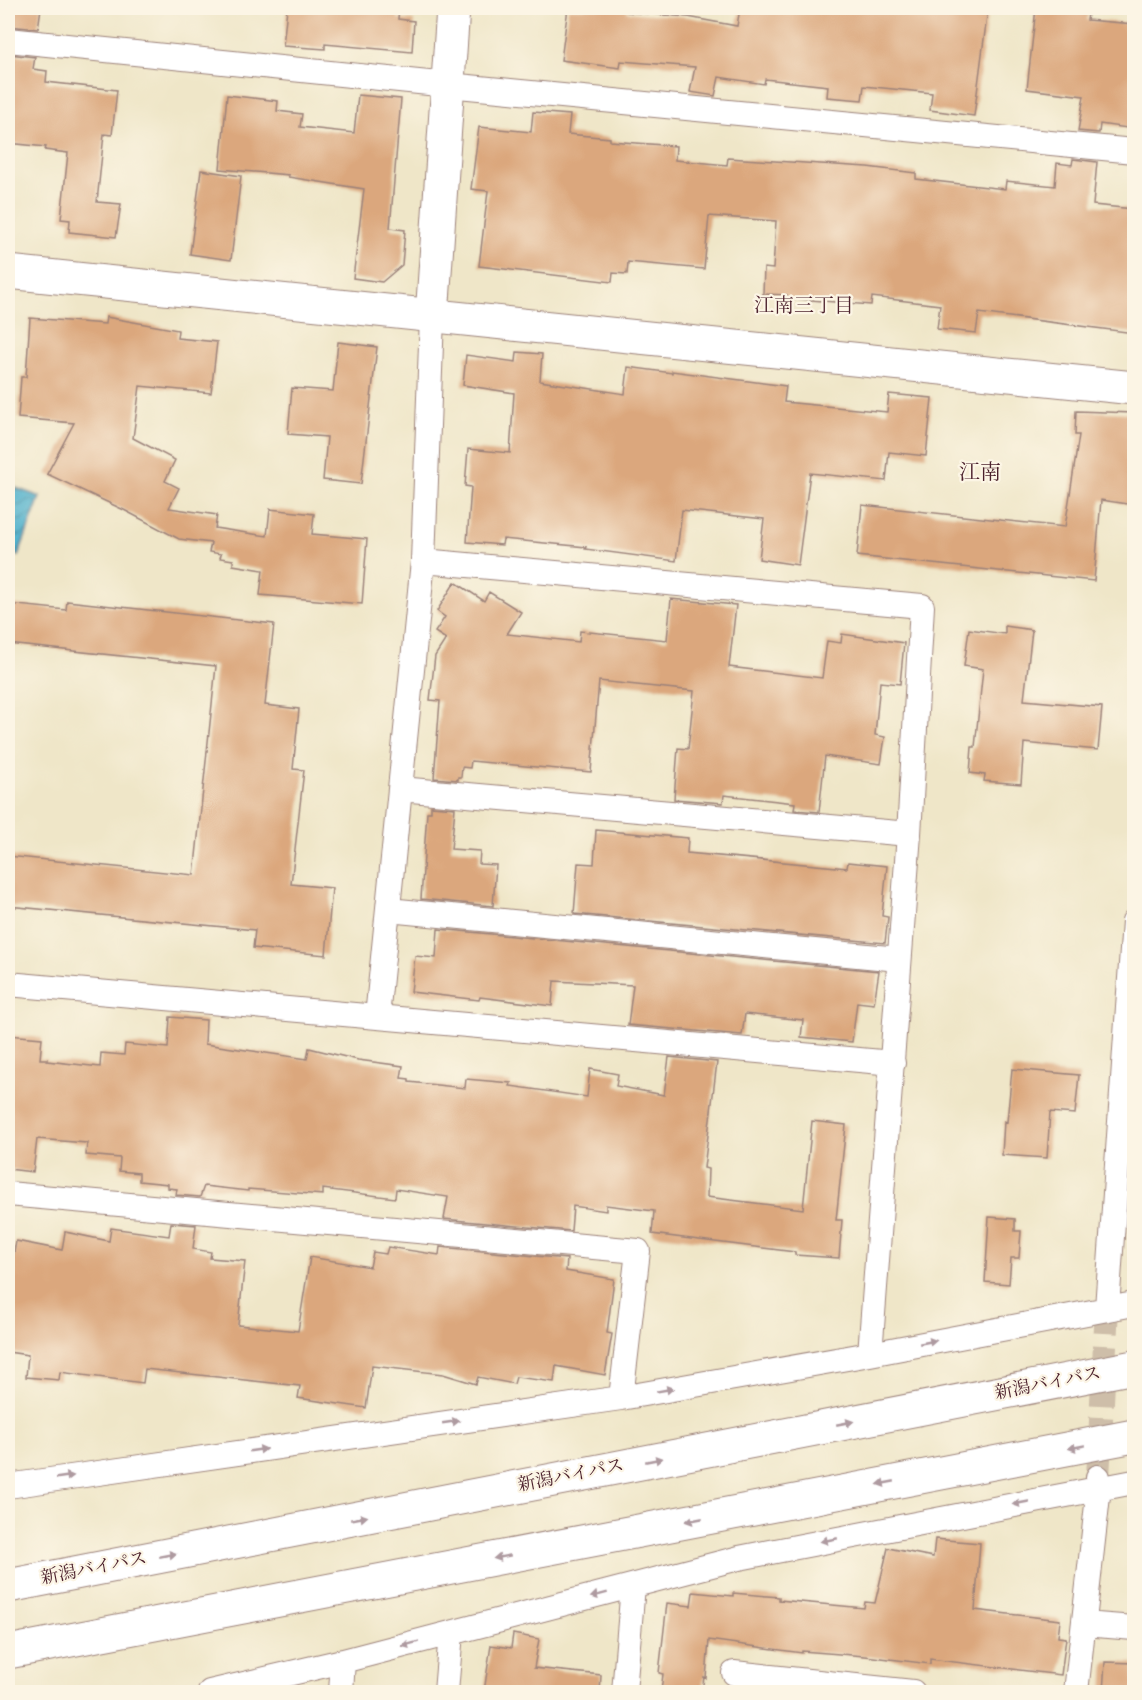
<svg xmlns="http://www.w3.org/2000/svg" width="1142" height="1700" viewBox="0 0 1142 1700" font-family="Vollkorn,'Noto Serif JP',serif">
  <defs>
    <pattern id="water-waves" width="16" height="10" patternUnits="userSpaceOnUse" patternTransform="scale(1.5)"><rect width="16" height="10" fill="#4db0cc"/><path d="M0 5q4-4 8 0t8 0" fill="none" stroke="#428fa6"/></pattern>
  </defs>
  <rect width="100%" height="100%" fill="#fcf5e5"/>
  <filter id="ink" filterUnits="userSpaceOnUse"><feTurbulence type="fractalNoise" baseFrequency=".0167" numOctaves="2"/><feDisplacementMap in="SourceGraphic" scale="12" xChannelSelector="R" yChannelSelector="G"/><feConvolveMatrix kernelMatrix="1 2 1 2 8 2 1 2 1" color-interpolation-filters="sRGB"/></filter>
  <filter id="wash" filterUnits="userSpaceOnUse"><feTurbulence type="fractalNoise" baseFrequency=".008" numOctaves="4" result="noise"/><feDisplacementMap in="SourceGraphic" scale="24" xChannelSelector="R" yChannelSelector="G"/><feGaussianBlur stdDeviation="1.35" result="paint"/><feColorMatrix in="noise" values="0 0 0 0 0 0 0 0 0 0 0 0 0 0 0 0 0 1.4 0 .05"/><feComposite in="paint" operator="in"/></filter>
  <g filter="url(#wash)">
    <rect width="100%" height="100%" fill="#efe6c8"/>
    <path fill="url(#water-waves)" stroke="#4c687c" stroke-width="1.5" d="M8,485L40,497L18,556L8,552Z"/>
    <g id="blocks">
      <path fill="#dba77d" d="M8,8H41L38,29L8,26Z
        M287,8H399L398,19L414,21L412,52L325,44V49L283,46Z
        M568,8H628L627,12L688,17L737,26L740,8H988L974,116L930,110L932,93L864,86L862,100L827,97L828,86L765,79L764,84L719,77L715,96L690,92L695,67L621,61L620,68L561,60Z
        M1036,8H1089L1087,20L1134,24V129L1100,124L1099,133L1078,131L1084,96L1027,89Z
        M8,54L35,57L33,69L47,71L46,82L117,90L112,135L104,134L97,202L121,204L116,237L69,232L70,220L61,219L68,153L45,150L46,147L8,143Z
        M227,95L278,101L277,111L302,114L300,127L354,133L358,95L401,99L390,228L405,230L402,265L382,282L353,278L364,189L288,177L289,175L220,169Z
        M533,112L570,115L568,134L610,138V141L676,146L675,160L727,165L728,158L867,167L916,173V179L1005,189L1006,181L1055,186L1057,163L1072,165L1073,159L1097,162L1093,205L1134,209V333L979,313L976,333L937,329L940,305L872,297L871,305L787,298V295L763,294L764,268L773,269L776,221L709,216L704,269L628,262L627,274L613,273L612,282L479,266L488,191L471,189L479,127L531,132Z
        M201,170L241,176L231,260L190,254Z
        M106,317L178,330L177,338L217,342L211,393L140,386L133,438L175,460L165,481L179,488L169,508L217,515L215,528L267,536L270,509L314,514L312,534L367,539L362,604L260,595L263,570L233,565V560L220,558L221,554L209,552L211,543L179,539L124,510L47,474L74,423L18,418L21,377H26L30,318L105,324Z
        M338,342L377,347L361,484L323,480L327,437L288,434L292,388L333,391Z
        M517,352L542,354L540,381L625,394L628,367L672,373V371L786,386L784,402L887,412L889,394L932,398L926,456L889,452L886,481L810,473L798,565L759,559L764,519L682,510L676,561L585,549L586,547L503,539L502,545L467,542L471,487L465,486L468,449L510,453L514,393L463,385L466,355L516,362Z
        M1076,411L1134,413V505L1101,500L1094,581L857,556L862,505L1065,527L1079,435H1075Z
        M455,582L484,601L489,592L521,612L507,634L579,642L580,631L667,640L671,599L736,605L729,667L822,678L827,641L841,643L842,634L904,643L900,684L880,682L875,735L885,737L881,764L825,756L819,812L794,810L795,803L724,795L723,803L674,799L678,748L688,749L694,691L599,681L591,772L471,761L470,768L462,767L461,777H458V780L434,778L440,701L430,700L435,656L446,639L435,632L445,617L437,611Z
        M67,601L274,624L265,705L299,709L293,769L304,770L291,884L332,888L326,955L253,948L255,930L8,906V856L194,875L216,666L8,644V604L66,610Z
        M1005,626L1032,630L1024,700L1102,707L1098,750L1024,743L1021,784L984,781L985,775L970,773L972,747H975L983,669L964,666L969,629L1005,634Z
        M431,806L455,808L451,849L480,851L479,864L496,865L493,906L421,899L427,812H431Z
        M596,830L688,838L687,853L847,868L848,862L887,866L882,916L888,917L885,943L574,914L578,863L594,864Z
        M438,929L879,971L874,1004L857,1002L852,1042L801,1037L803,1020L745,1014L742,1035L628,1025L633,985L554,981L552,1006L480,997L479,1000L411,992L415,956L436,958Z
        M170,1017L206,1020L205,1044L307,1059L309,1048L358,1060L403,1066L401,1078L409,1079V1082L465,1088L466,1079L511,1083L510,1086L587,1097L590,1069L618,1074L616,1086L664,1095L669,1057L717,1062L704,1168L708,1169L707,1197L803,1209L812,1121L846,1125L836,1220H842L839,1258L795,1255V1252L652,1234L654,1211L606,1205V1211L573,1206L571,1231L444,1219L448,1197L396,1189L395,1198L323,1189V1195L248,1189V1191L204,1186L200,1197L176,1195L177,1189L168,1188V1184L139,1181V1173L119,1171L120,1158L86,1155L87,1143L37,1139L33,1172L8,1169V1035L42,1038L40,1059H47V1061L100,1067L101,1053L124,1055L125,1044L168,1048Z
        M1012,1069L1079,1075L1075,1114L1050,1112L1047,1158L1002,1155L1004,1121L1007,1122Z
        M989,1217L1015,1219V1231H1021L1019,1258H1011L1009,1284L985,1282Z
        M171,1223L196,1225L193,1249L211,1252L210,1258L245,1261L238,1325L298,1331L310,1257L370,1267L373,1252L386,1254L388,1247L439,1255L440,1247L567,1259L566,1271L614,1279L607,1333L612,1334L605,1375L556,1366L554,1382L516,1377L514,1384L478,1377L476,1384L443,1374L372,1366L366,1408L298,1398L300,1386L145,1369L143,1383L60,1372L59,1380L26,1377L28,1355L8,1352V1257L13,1258L16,1241L62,1250L65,1232L109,1241L111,1228L169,1236Z
        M935,1539L980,1543L975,1610L1060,1620L1058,1637L1066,1638L1061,1675L930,1659V1664L865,1656L802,1651V1653L709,1640L706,1678L704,1677L702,1692H661L663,1674L659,1673L667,1603L691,1606L693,1592L733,1596V1593L779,1597V1600L864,1608L865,1602L875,1603L888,1548L933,1557Z
        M513,1634L539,1639L534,1668L601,1675L600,1692H484L491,1645L511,1648Z
        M1105,1662L1134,1663V1692H1103Z"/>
    </g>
  </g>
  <g filter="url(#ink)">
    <use href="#blocks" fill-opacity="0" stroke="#9c827a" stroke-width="1.5"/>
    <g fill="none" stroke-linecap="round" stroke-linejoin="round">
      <path stroke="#cebea9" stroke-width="24" stroke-dasharray="24 12" stroke-linecap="butt" d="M1098,1477L1107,1308"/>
      <defs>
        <path id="street" d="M8,40L448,85L1134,151
          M423,561L922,606L909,834L870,1354
          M400,789L909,834
          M388,910L899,959
          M8,984L893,1063
          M377,1017L423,561L432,317
          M8,1194L638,1251L621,1398
          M1107,1308L1134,921
          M8,1486L621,1398L870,1354L1134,1304
          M1084,1624L1134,1628
          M734,1673L913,1692
          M210,1692L343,1661L739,1558L1134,1482
          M341,1692L343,1661
          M446,1692L451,1633
          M624,1692L633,1586
          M1076,1692L1099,1487L1098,1477"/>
        <path id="secondary" d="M8,272L1134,388
          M432,317L453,8"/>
        <path id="highway" d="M8,1586L1134,1367
          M8,1652L1134,1436"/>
      </defs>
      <use href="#street" stroke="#9c827a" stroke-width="26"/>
      <use href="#secondary" stroke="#9c827a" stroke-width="35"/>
      <use href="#highway" stroke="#9c827a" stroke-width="35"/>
      <use href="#street" stroke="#fff" stroke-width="24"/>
      <use href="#secondary" stroke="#fff" stroke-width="33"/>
      <use href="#highway" stroke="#fff" stroke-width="33"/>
    </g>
    <defs><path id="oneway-solid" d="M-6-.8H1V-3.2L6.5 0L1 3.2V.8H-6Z" transform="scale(1.5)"/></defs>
    <g fill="#ae9aa0">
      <use href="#oneway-solid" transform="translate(928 1342) rotate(-11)"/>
      <use href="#oneway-solid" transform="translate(665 1390) rotate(-10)"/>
      <use href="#oneway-solid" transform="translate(451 1422) rotate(-8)"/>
      <use href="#oneway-solid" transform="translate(845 1423) rotate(-11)"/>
      <use href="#oneway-solid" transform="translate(1077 1447) rotate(169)"/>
      <use href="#oneway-solid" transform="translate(258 1450) rotate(-8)"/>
      <use href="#oneway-solid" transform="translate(654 1460) rotate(-11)"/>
      <use href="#oneway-solid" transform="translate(65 1477) rotate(-8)"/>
      <use href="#oneway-solid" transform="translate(886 1483) rotate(169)"/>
      <use href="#oneway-solid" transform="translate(1021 1503) rotate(169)"/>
      <use href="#oneway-solid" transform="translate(359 1518) rotate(-11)"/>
      <use href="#oneway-solid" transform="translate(694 1520) rotate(169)"/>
      <use href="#oneway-solid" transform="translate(829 1540) rotate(169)"/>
      <use href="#oneway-solid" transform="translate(168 1555) rotate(-11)"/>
      <use href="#oneway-solid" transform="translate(502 1557) rotate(169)"/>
      <use href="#oneway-solid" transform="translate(599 1595) rotate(165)"/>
      <use href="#oneway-solid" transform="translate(410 1644) rotate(165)"/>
    </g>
  </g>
  <g text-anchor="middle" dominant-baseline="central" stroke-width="4.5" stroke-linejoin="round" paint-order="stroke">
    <g font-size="18" fill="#4a1f2b" stroke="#fcf5e5">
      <text transform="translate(1048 1384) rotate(-11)">新潟バイパス</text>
      <text transform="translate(571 1476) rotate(-11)">新潟バイパス</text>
      <text transform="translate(94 1569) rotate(-11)">新潟バイパス</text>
    </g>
    <g font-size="20" fill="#4a1f2b" stroke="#fcf5e5">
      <text x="804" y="307">江南三丁目</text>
    </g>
    <g font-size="21" fill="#4a1f2b" stroke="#fcf5e5">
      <text x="980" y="473">江南</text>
    </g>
  </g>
  <rect width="1142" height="1700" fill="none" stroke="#fcf5e5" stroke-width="30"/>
</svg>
